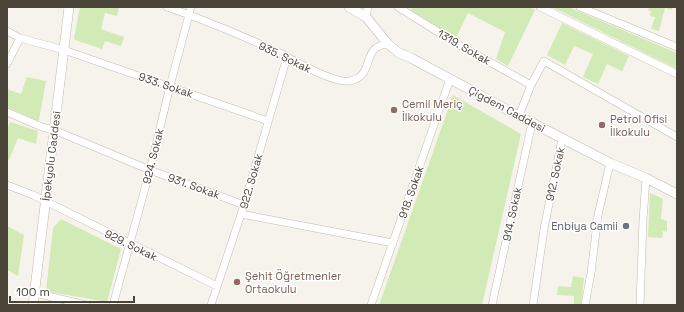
<svg xmlns="http://www.w3.org/2000/svg" width="684" height="312" viewBox="0 0 684 312" font-family="'Space Grotesk',sans-serif">
  <rect width="100%" height="100%" fill="#f6f3ec"/>
  <path fill="#d2eab5" d="M80,7H119L117,16L105,13L101,29L124,37L121,46L105,41L102,49L75,40L74,38Z
    M412,7H530L535,10L508,66L496,59L505,32L468,13L456,38L411,10Z
    M552,7H568L677,53V69Z
    M649,7H672V10L665,8L659,31L651,29L655,17L650,16L651,11L648,10Z
    M562,23L629,56L622,71L607,64L598,84L583,77L593,54L574,46L565,65L547,55Z
    M27,77L46,81L39,120H36L7,107V89L21,94Z
    M453,95L521,134L482,305H379Z
    M10,122L38,131L36,144L18,138L9,160L7,159V130Z
    M650,193L663,199L661,219L667,221V232L663,231L662,238L648,237Z
    M61,219L121,249L107,302L46,291L53,228Z
    M7,226L24,235L18,276L7,270Z
    M573,276L584,278L581,305H574V296L557,295L558,286L571,287Z"/>
  <g fill="none" stroke-linecap="round" stroke-linejoin="round">
    <defs>
      <path id="minor" d="M167,7C205,20 243,36 280,53C295,61 334,84 350,81C376,76 360,46 388,44
        M398,7L459,45L531,85
        M540,7L677,74
        M580,7L677,47
        M366,17L368,7
        M7,31L20,38L64,50L268,121
        M7,64L20,38
        M7,112L42,127L54,130L150,170L244,205
        M519,116L531,85L544,61L677,137
        M7,185L33,195L217,286
        M241,214L393,243
        M35,293L86,305
        M113,305L150,170L170,86L191,7
        M211,305L244,205L287,57
        M371,305L450,79
        M492,305L532,123
        M533,305L544,229L562,139
        M585,305L591,273L598,215L610,163
        M640,305L643,220L646,178"/>
      <path id="tertiary" d="M349,7L366,17L388,44L399,53L411,58L519,116L610,163L646,178L677,194
        M33,305L69,7"/>
    </defs>
    <use href="#minor" stroke="#c2bbae" stroke-width="8"/>
    <use href="#tertiary" stroke="#c2bbae" stroke-width="10"/>
    <use href="#minor" stroke="#fff" stroke-width="7"/>
    <use href="#tertiary" stroke="#fff" stroke-width="9"/>
  </g>
  <g fill="#8d6e63" stroke="#fff" stroke-width="1.5">
    <circle cx="394" cy="110" r="4"/>
    <circle cx="602" cy="125" r="4"/>
    <circle cx="237" cy="282" r="4"/>
  </g>
  <circle fill="#6b7280" stroke="#fff" stroke-width="1.5" cx="626" cy="226" r="4"/>
  <g text-anchor="middle" dominant-baseline="central" stroke-width="3" stroke-linejoin="round" paint-order="stroke">
    <g font-size="11" fill="#4b4439" stroke="#fff">
      <text transform="translate(464 47) rotate(30)">1319. Sokak</text>
      <text transform="translate(285 57) rotate(26)">935. Sokak</text>
      <text transform="translate(166 85) rotate(19)">933. Sokak</text>
      <text transform="translate(507 109) rotate(28)">Çigdem Caddesi</text>
      <text transform="translate(51 156) rotate(-83)">İpekyolu Caddesi</text>
      <text transform="translate(153 156) rotate(-76)">924. Sokak</text>
      <text transform="translate(555 174) rotate(-78)">912. Sokak</text>
      <text transform="translate(251 181) rotate(-74)">922. Sokak</text>
      <text transform="translate(194 186) rotate(20)">931. Sokak</text>
      <text transform="translate(411 192) rotate(-71)">918. Sokak</text>
      <text transform="translate(512 214) rotate(-78)">914. Sokak</text>
      <text transform="translate(131 245) rotate(26)">929. Sokak</text>
    </g>
    <g font-size="11" fill="#785e54" stroke="#fff" text-anchor="start">
      <text x="402" y="104">Cemil Meriç<tspan x="402" dy="13">İlkokulu</tspan></text>
      <text x="610" y="119">Petrol Ofisi<tspan x="610" dy="13">İlkokulu</tspan></text>
      <text x="245" y="276">Şehit Öğretmenler<tspan x="245" dy="13">Ortaokulu</tspan></text>
    </g>
    <g font-size="11" fill="#5b616d" stroke="#fff" text-anchor="end">
      <text x="618" y="226">Enbiya Camii</text>
    </g>
  </g>
  <rect width="684" height="312" fill="none" stroke="#4b4439" stroke-width="16"/>
  <path d="M10 296v6h124v-6" fill="none" stroke="#4b4439" stroke-width="2"/>
  <text x="16" y="296" font-size="12" fill="#4b4439" stroke="#ffffff" stroke-width="3" paint-order="stroke">100 m</text>
</svg>
